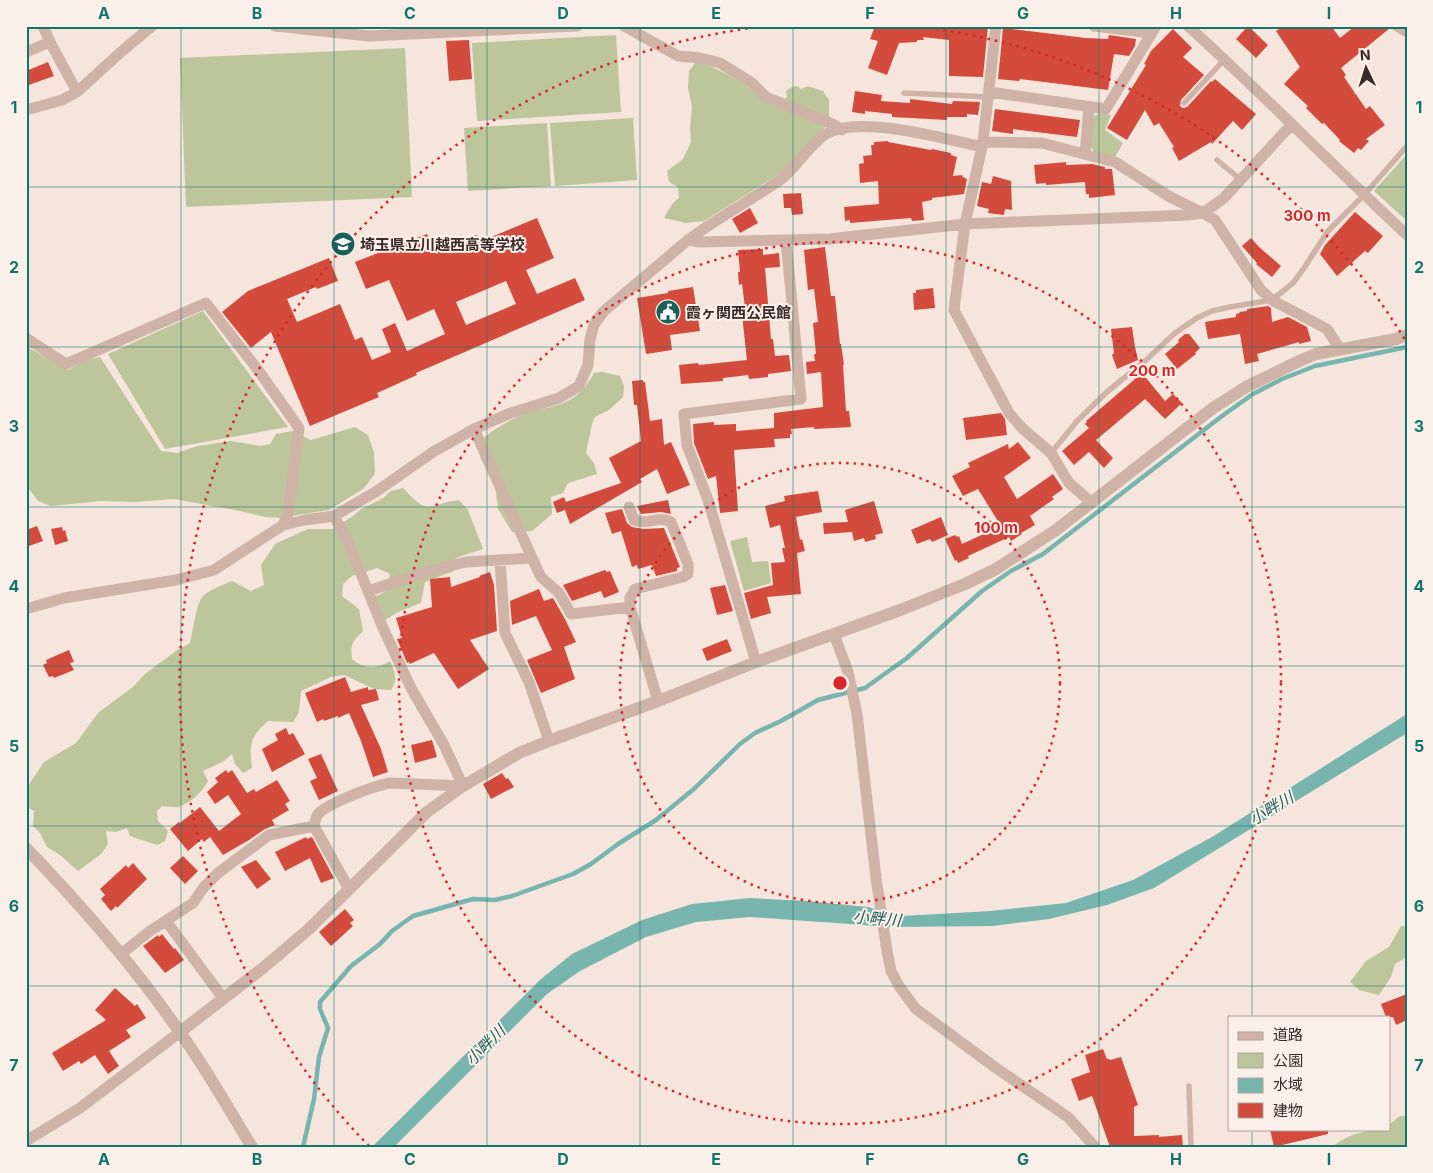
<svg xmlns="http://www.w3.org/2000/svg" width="1433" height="1173" viewBox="0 0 1433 1173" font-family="Inter,'Noto Sans JP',sans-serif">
  <rect width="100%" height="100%" fill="#f5e5dc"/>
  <path fill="#bdc59a" d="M340,26H433L368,29Z
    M616,35L621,112L477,121L472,43Z
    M405,48L412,197L186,207L180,58Z
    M696,62C717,67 735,78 752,90C764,99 761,102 778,106L787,97L786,91L792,87L797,86L801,89L808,86L823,91L829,100V119L826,126L818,136L784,171L704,221L686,223L664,218L672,204L679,198L678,187L669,182L667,171L683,159L691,142L690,128L692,107L688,88L689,71Z
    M1099,113L1111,115L1105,130L1123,143L1115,157L1095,153L1090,146L1093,117Z
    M633,118L637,180L555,186L550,123Z
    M547,123L551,186L468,191L464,128Z
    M1407,154V221L1374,191Z
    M203,311L288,427L165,449L108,354Z
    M26,346L68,370L84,361L100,357L161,451L177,453L198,446L231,441L260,446L270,444L276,434L292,431L311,440L355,427L368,435L374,453L375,474L363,489L329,510L279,518L265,517L240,511L174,499L135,502L101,501L51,506L38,501L29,489L28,471L26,467Z
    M602,372L620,376L624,386L623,397L609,410L595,417L592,424L586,453L594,463L597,474L568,483L563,493L551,497L552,514L532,531L512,532L498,509L495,485L481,459L477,445C486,433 508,421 522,415C539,408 559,408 574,397C583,391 589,382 594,373Z
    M403,488C430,517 425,505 459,500L468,510L483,549L461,556L453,560L454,571L425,582L421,603L398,612L385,620L375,597L386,591L390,574L377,568L352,576L343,584L342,596L359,609L363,631C352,642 350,644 352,659C365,670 376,669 390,661C395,672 398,680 391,690L374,689L344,675L331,677L301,691L299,712L293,722L268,721C250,737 249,744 252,768L243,773L235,764L232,754L224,761L203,771L208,781C202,792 191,803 178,807C174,808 167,806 162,806L157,811L158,821L168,831L165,841L157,845L130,836L127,828L116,832L106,831L108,844L101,854L78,871L60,855L47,847L40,833L33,826L34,811L26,806V789L44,762L76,743L98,713L133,687L145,674L176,651L190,643C193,631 196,604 203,596C211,589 223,585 232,581L251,591L264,585L261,565L275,544L308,529H332L353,516L361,509L383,498L391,491Z
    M747,537L752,562L768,561L771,583L744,591L730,541Z
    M1401,926H1407V957L1395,964L1391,977L1379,995L1359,990L1350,982L1366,961L1389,947Z
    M1400,1116H1407V1147H1332C1347,1134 1369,1129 1389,1129V1125Z"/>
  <path fill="#77b5ae" d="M1407,714V733L1154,888L1107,905L1049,919L992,926L891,927L750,917L696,922L646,937L580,971L547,994L394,1147H372L541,979L572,954L642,920L692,904L750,898L807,901L868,907L902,916L991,911L1066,903L1133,880L1212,837Z"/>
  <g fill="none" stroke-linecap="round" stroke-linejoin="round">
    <path stroke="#77b5ae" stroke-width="4.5" d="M303,1147L314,1099L319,1057L328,1028L320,1009V1002L351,966L380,944L392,931L413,916L473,899L495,900L512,896L573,874L591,864L618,844L656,820L695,788L740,744L755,733L781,721L818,700L865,688L907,658L982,591L1011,571L1043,554L1222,416L1253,394L1282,379L1315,366L1407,347"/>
  </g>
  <path fill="#d24b3c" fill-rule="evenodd" d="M875,26H988L983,77L949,76V40L923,37L924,40H917V42L899,43L887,75L868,68L878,41L870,39Z
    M1248,26L1268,45L1256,58L1236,39Z
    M1284,26H1331L1340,38L1355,26H1390V28L1341,68L1346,75L1344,77L1366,109L1370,106L1385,125L1366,139L1369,141L1361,150L1358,148L1354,153L1339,141L1340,140L1324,123L1322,124L1306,108L1308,106L1284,84L1300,67L1276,31Z
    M1003,28L1086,38L1108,39L1109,35L1136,39L1135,46L1129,56L1114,54L1108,90L1020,79L1019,81L998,79Z
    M1173,29L1192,48L1183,57L1204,75L1181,100L1180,106L1183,108L1187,107L1211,81L1212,82L1215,79L1256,114L1242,130L1233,121L1212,144L1211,142L1179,161L1172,148L1174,147L1159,123L1154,126L1145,110L1127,140L1107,128L1146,65L1144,64L1151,51Z
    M469,40L472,79L449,81L446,41Z
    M48,62L54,76L26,86V71Z
    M855,91L882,95L881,101L910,103V99L952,104L953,101L980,102L978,115L967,114V117H947V120L892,117V114L865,111V114L852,112Z
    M995,109L1080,120L1077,137L1013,129V134L992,131Z
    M888,141V142L931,150L932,149L951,153V155L957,157L953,176L962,175L963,177L967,179L964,194L932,198V200L922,202L924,220L912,221L911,218L850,223V220L845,221L844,207L879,204L878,181L860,183L859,164L864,163L863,156L872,155L871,145H874V142Z
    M1066,162V165L1092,164L1105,167V169H1112L1115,195L1089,198V194H1086L1085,182L1046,185V183L1036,184L1034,165Z
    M993,176L1011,181L1012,210L1005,209L1004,215L988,213L989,209L977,206L982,182L991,184Z
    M801,193L803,214L792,215L791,208H784L783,194Z
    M750,208L758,223L740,233L732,219Z
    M1355,212L1383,236L1368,253L1365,251L1337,276L1320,254L1325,245Z
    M537,218L554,258L526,270L537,294L575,278L585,300L416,373L417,375L377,393L379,397L310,426L271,332L251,348L222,312L248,291L329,258L338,281L317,289L316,287L287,299L297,322L340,304L355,340L362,337L372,360L391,352L382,329L395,323L407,351L445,334L434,309L407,321L389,280L366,289L355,262L427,234L435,253L477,235L479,242ZM506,281L516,304L466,325L456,302Z
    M1251,238L1259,247L1281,266L1272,277L1256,264L1257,263L1242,246Z
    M825,247L831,296H835L840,344H841L844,365H843L846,411H849L851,427L814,429V427L791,429L792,434H790V438L774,439L775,447L734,450L738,511L720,513L716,476L708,479L694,443L693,424L714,422V425L736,424V431L774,428V413L823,407L821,372L807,374L806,362L815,361L814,354H816L813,323L818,322L814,289L808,290L804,250Z
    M763,249V255L779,253L780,267L765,268L771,339H773L775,356L789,355L791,371L768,374V377L749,379L748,375L723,378V381L681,384L679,365L698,363L699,365L747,360L742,315H746L742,284L739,285L738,272H740L738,250Z
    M693,287L700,331L670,335L672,350L646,354L637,298L668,293V291Z
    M933,288L935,308L914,310L913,293H916V290Z
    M1268,306L1271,308L1272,322L1288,317L1307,327L1311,341L1299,344V342L1257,354L1259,361L1245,364L1240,334L1208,339L1205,322L1236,317V314L1240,313L1239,312L1247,311V309Z
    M1132,327L1135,347L1138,360L1117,369L1112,355L1114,353L1111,329Z
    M1185,334H1189L1200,348L1195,353L1196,354L1177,369L1165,354L1179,342L1178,340Z
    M1142,373L1165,401L1173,394L1182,403L1165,419L1145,399L1096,440L1113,458L1104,468L1089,452L1074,465L1062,451L1089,428L1085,424L1087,422L1086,421Z
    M643,380V382H645L650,421L662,419L664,445L671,442L690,485L667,494L657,469L640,479L642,482L570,524L565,510L557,513L553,502L564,497L566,502L621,483L609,458L641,441L637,405H634L632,381Z
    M1001,413L1005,419L1007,435L966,440L963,418Z
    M1018,442L1031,458L1004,477L1017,499L1053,474L1063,489L1052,497L1054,499L1030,516L1035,525L1021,533L1022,534L1011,541L1009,537L968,556L969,558L958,563L957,560L955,561L945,539L955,535L957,537L959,536L962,544L1001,526L978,489L963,496L952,476L970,467L968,463L1008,444L1009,449Z
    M818,491L822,512L796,517L800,540L802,539L805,551L797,553L801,594L767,597L771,613L751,619L744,593L773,585L771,563L785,562L782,548H785L780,525L770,528L765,506L785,501L784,496Z
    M668,500L671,514L661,512L641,514L637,506Z
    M874,501L883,533L875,535L876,539L865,542L864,538L854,541L852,532L824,534L823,523L848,522L845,510Z
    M622,509L627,523L632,527L644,529L664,528L680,567L677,568V571L656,576L652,565L638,569L637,565L632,567L621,531L612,534L605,513Z
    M941,517L948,535L932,542L930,539L917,544L911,530Z
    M37,526L43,541L26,547V530Z
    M62,527L63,531L65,530L68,541L55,545L51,529Z
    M605,570L607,572L610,571L619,592L604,598L601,591L572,601L563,585Z
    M490,572L494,585L497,631L470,640L489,669L458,689L434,653L410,664L409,662L407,663L397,639L402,638L396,618L432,607L430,579L450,577L451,587L480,577L479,576Z
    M725,585L733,611L717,615L710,588Z
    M539,589L544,601L553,598L565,619L576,642L564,647L575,679L541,693L527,660L552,650L536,616L512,625L510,601Z
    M727,639L732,651L707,661L702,649Z
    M69,650L74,662L70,663L74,670L54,678L53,676L49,677L43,665L47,663L46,660Z
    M345,677L351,692L368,687V690L376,689L379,700L361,705L381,749L388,772L373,777L361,741L349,713L338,718V716L324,721L323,719L317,722L305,693Z
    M286,728L289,735L293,733L305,754L272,772L262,749L278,740L275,734Z
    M432,740L437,757L415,763L411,745Z
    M321,754L338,791L319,800L310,781L317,778L308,759Z
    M226,770L228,773L232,770L247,793L254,789L256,792L277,780L290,801L285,804L289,810L272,820L275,825L265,829L249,840L223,855L210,837L204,842L202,839L188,851L170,829L179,822L180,823L200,807L219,831L241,814L228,795L215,804L207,792L218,782L215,778Z
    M502,773L506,779L508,778L514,787L491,799L483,784Z
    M306,837L307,839L312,837L334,878L321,883L310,858L285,871L275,852Z
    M183,856L198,871L185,884L170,868Z
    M256,860L271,879L257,889L241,867Z
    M133,863L147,879L117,908L116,906L111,911L101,899L105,895L100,889L126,865L128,868Z
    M345,909L354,920L350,923L353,926L331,946L319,932Z
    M162,934L174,949L175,948L184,960L165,973L143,946L158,935L159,937Z
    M115,988L135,1006L137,1004L146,1018L126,1030L131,1037L109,1051L119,1066L108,1074L95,1055L81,1064L79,1061L63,1071L52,1053L106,1020L95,1010Z
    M1407,994V1020L1396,1025L1393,1017H1386L1381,1004Z
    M1103,1049L1107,1059H1109L1110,1060L1121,1057L1138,1105L1134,1107V1136L1159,1135V1137L1182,1135L1183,1147H1110L1092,1096L1079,1101L1071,1079L1090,1072L1085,1055Z
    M1270,1129H1328V1134L1274,1147Z"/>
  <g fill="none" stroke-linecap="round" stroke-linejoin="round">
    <path stroke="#ceb3a6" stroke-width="5.5" d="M904,93L989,97
      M1184,103L1225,59
      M1217,160L1241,180
      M1051,453L1078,420L1108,391L1145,361L1175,333L1197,318L1212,311L1230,307L1272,300L1293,283L1304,268L1328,231L1364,195L1407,146
      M1189,1086L1191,1147"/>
    <path stroke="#ceb3a6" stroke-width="11" d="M275,26L369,36L577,26
      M624,26L678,56L700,58L720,63L752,83L766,97L833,124L842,130
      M996,26L983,142L965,224L954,310L1009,413L1022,428L1051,453L1069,483L1091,502
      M1094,26L1152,33
      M1188,26C1263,94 1333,166 1407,235
      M1397,26L1407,32
      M50,42L77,92
      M26,52L50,42L43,26
      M990,92L1106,109L1156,26
      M26,110L62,100L77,92L122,51L152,26
      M983,142L1042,143L1115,162L1170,197L1203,213L1215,220L1261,290L1272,300L1327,329L1340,349
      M1085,154L1089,107
      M688,240C717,218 750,201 780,180C797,167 808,146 826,134C859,114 945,139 982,147
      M26,338L66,364L206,303L258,370L299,428L288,514L283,525
      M474,429L538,571L541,577L559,593L571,614L630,607
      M629,507L634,520C650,526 657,515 671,522L688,564V574L683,577L635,589L630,598V607L658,701
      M334,516L348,542L383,628L411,688L444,745L463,786
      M500,560L505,633L529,682L549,741
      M368,591L426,572L466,562L532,558
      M26,609L64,598L176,580L214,570L283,525L305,520L334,516L377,491L433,452L474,429L508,414L559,398L579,386L588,365L590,339L594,325L603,312L688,240L700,242L829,239L965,224L1188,215L1203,213L1224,198L1291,125
      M834,634L848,672L857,714L876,878L887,951L891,971L899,986L916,1009L996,1068L1068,1117L1095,1147
      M756,662L708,500L687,445L684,414L801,399L786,240
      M314,826C315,822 316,817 318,814C328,803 376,785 391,783L463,786
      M166,921L223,998
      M121,954L150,931L193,903L204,887L218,873L269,835L314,826L349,889
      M26,1141L80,1108L180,1032"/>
    <path stroke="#ceb3a6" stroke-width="12" d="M26,848C81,905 134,966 179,1031C206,1068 228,1108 252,1147
      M180,1032L263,968L309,929L427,812L463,786L497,766L519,753L549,741L658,701L756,662L903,609L965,584L996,569L1056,530L1213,408L1246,387L1299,361L1316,354L1396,339L1407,335"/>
  </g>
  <path fill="none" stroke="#0f766e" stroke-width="1" stroke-opacity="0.55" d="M181,26V1147M334,26V1147M487,26V1147M640,26V1147M793,26V1147M946,26V1147M1099,26V1147M1252,26V1017M26,187H1407M26,347H1407M26,507H1407M26,666H1407M26,826H1407M26,986H1407M1252,1129V1147"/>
  <g fill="none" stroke="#d62828" stroke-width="2.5" stroke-dasharray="2.5 5">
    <circle cx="840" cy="683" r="220"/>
    <circle cx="840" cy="683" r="441"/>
    <path d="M369 1146A661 661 0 0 1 759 27M921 27A661 661 0 0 1 1407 343"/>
  </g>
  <defs>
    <symbol id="school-disc" viewBox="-11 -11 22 22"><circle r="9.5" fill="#19605a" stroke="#fbf0e9"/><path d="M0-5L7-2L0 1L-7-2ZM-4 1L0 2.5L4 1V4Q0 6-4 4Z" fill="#fff"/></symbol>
    <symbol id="civic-disc" viewBox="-11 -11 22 22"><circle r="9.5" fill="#19605a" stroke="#fbf0e9"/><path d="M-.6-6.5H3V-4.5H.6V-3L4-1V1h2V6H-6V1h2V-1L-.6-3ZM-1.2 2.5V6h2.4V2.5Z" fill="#fff"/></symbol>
  </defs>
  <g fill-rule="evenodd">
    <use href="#school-disc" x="329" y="230" width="28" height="28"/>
    <use href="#civic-disc" x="654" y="298" width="28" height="28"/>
  </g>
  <g text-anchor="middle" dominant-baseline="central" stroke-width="4" stroke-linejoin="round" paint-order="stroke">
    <g font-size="15" font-weight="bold" fill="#392b28" stroke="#fbf0e9" text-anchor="start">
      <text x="360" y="244">埼玉県立川越西高等学校</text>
      <text x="686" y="312">霞ヶ関西公民館</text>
    </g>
    <g font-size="16" font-style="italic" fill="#19605a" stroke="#fbf0e9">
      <text transform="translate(1271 808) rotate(-31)">小畔川</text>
      <text transform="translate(877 918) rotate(5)">小畔川</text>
      <text transform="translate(485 1045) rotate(-45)">小畔川</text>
    </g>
  </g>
  <circle cx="840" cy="683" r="8" fill="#d62828" stroke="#fbf0e9" stroke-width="2.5"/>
  <g font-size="15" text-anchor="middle" font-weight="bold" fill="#d62828" stroke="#fbf0e9" stroke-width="4" stroke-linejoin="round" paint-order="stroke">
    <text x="1307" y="221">300 m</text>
    <text x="1152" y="376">200 m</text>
    <text x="996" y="533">100 m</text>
  </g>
  <rect width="1433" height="1173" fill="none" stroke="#fbf0e9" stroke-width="55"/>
  <rect x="1228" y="1016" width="162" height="115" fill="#fbf0e9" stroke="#ada19c"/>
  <rect x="1238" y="1032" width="25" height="8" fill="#ceb3a6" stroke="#ada19c"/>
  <text x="1273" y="1040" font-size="15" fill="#392b28">道路</text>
  <rect x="1238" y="1053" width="25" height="15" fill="#bdc59a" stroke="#ada19c"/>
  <text x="1273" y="1066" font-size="15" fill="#392b28">公園</text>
  <rect x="1238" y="1078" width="25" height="15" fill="#77b5ae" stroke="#ada19c"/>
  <text x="1273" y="1090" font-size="15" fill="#392b28">水域</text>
  <rect x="1238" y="1103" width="25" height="15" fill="#d24b3c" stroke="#ada19c"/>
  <text x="1273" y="1116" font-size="15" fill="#392b28">建物</text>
  <g transform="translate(1366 68) rotate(356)" stroke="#fbf0e9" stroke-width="4" paint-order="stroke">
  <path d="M0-4L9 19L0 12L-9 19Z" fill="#392b28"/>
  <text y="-8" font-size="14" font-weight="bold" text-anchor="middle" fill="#392b28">N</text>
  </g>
  <rect x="28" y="28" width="1378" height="1118" fill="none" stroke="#0f766e" stroke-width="2"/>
  <g font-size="16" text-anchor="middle" font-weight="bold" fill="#0f766e">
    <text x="104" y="19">A</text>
    <text x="257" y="19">B</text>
    <text x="410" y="19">C</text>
    <text x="563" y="19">D</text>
    <text x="716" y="19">E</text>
    <text x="870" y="19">F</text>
    <text x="1023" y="19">G</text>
    <text x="1176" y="19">H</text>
    <text x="1329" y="19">I</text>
    <text x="14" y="113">1</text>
    <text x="1419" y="113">1</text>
    <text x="14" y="273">2</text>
    <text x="1419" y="273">2</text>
    <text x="14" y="432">3</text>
    <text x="1419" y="432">3</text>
    <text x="14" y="592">4</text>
    <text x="1419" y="592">4</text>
    <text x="14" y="752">5</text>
    <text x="1419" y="752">5</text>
    <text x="14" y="912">6</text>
    <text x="1419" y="912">6</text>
    <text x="14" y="1071">7</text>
    <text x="1419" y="1071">7</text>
    <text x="104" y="1165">A</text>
    <text x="257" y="1165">B</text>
    <text x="410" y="1165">C</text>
    <text x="563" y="1165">D</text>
    <text x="716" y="1165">E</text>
    <text x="870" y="1165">F</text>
    <text x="1023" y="1165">G</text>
    <text x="1176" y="1165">H</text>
    <text x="1329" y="1165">I</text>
  </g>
</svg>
